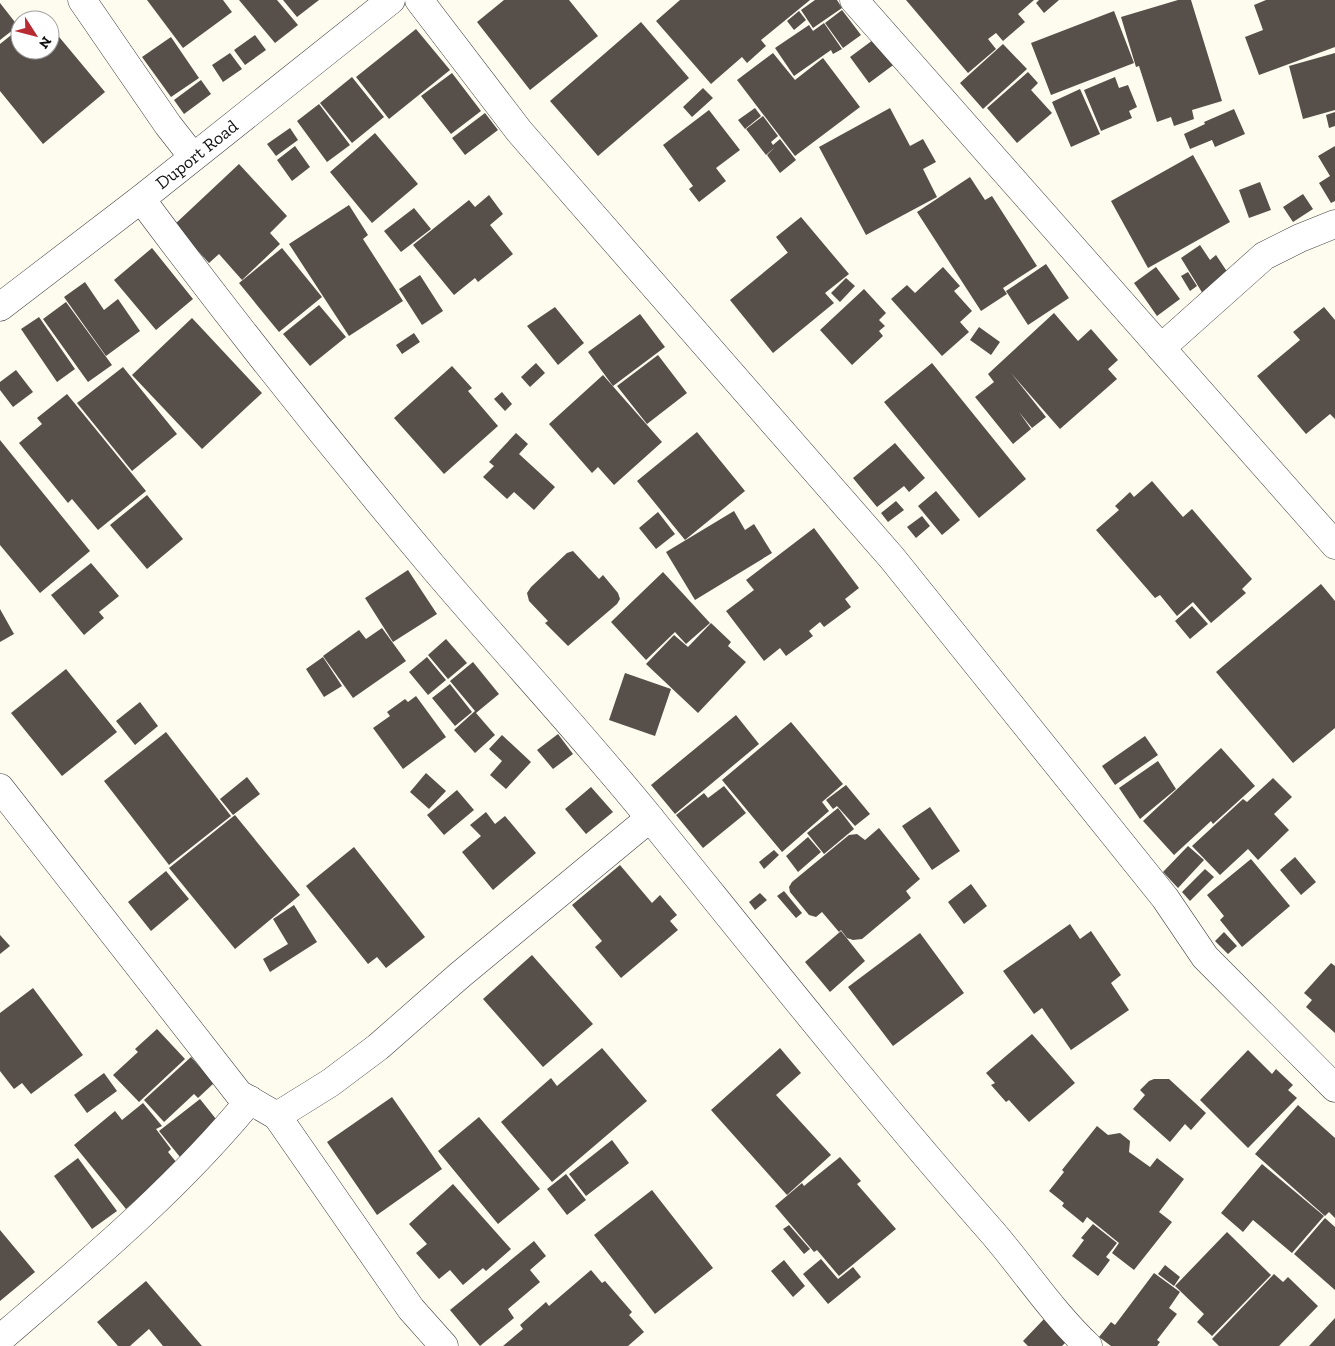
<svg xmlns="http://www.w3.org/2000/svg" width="1335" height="1346" viewBox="0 0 1335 1346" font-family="'Zilla Slab',serif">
  <rect width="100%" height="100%" fill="#fefbef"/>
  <path fill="#564f4a" d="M147,0H223L232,12L183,48Z
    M239,0H277L298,25L275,43Z
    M283,0H319L297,17Z
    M504,0H569L598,36L530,90L477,22Z
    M680,0H810L761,40L766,46L747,63L742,57L711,84L656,21Z
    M815,0H837L842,8L813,28L801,10Z
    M906,0H1034L1018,14L1025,22L1003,41L996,33L988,39L996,49L968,73Z
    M1039,0H1059L1044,13L1036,3Z
    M1178,0H1191L1222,101L1192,110L1194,119L1174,126L1171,117L1157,122L1139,66L1136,67L1121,17Z
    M1266,0H1335V47L1259,75L1245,37L1263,30L1254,5Z
    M0,3L18,26L0,40Z
    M842,10L861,35L843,48L825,23Z
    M799,11L806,20L794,30L787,21Z
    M1114,11L1134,63L1051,95L1031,43Z
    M641,22L689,78L598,156L550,101Z
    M824,23L842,49L833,54L831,50L794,76L775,48L809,25L813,31Z
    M50,26L105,92L43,144L0,91V44L20,28V50H50Z
    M416,29L450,70L389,119L356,77Z
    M255,35L266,50L245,65L234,50Z
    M171,37L199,78L171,97L142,57Z
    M877,37L896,63L869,83L850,57Z
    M1003,44L1027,69L983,109L960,83Z
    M230,53L242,69L223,82L212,65Z
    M773,53L795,80L823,58L860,107L795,156L737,80Z
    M1335,53V110L1303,119L1289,66Z
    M1028,72L1038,83L1031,90L1052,113L1017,143L987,108Z
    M452,73L481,111L451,134L421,96Z
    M352,77L384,117L352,143L320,103Z
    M1115,77L1119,88L1128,85L1137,107L1129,111L1132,118L1101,131L1084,90Z
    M201,80L211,94L184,114L174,100Z
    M703,88L713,98L692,117L683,107Z
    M1080,89L1100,134L1071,147L1052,102Z
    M319,104L350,145L327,162L297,121Z
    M755,108L761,116L745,129L738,120Z
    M890,108L910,146L923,139L936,162L923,169L937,197L866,235L819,147Z
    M1234,109L1245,134L1215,147L1212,140L1190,149L1184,134L1205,124L1204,122Z
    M709,110L740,150L716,168L726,181L699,202L689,189L693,186L663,145Z
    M1335,112V126L1329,128L1326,115Z
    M485,113L498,130L465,155L452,138Z
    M763,116L778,136L771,142L773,145L780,139L796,160L780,173L767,155L775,147L766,155L746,129Z
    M290,128L298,140L276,156L267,144Z
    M375,133L418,184L372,223L330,172Z
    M295,146L310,167L292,181L277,160Z
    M1335,146V201L1331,203L1319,183L1330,176L1318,156Z
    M1193,155L1230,222L1148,268L1111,201Z
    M239,164L287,216L270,233L280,244L242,280L219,254L209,263L174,225Z
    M970,177L985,200L992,196L1037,266L1003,288L1007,294L981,311L917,212Z
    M1260,182L1271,210L1249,218L1239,190Z
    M1303,194L1313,209L1293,222L1283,207Z
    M489,195L503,214L490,225L513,254L478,282L475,278L454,295L413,245L469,200L475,207Z
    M349,205L368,235L363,239L403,301L349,336L289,244Z
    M414,208L431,229L401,252L384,231Z
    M801,217L849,274L825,293L834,303L773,353L730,300L791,250L788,253L776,237Z
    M1200,245L1210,260L1216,255L1228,273L1203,294L1181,258Z
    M152,248L193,299L156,330L114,280Z
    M282,248L322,297L279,332L239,283Z
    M1046,264L1069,298L1028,325L1006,291Z
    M943,267L960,286L954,291L972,311L960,322L969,332L942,356L891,299L907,285L915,293Z
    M1156,267L1180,299L1157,316L1134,283Z
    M1188,272L1197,286L1190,291L1181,276Z
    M420,275L443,311L422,325L399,289Z
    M846,278L855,286L840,302L831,293Z
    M85,282L104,310L118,299L140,331L106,356L64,297Z
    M864,289L886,313L879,320L885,326L879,331L883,336L852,365L820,330Z
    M66,302L112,365L88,382L43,319Z
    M319,305L346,337L310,366L283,334Z
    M555,307L584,343L558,365L527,326Z
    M1324,307L1335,320V419L1330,414L1306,434L1257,376L1300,340L1293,332Z
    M1054,313L1078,341L1091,329L1118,360L1108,369L1117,379L1060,429L1011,373L1046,417L1032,428L1019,412L1031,429L1013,444L975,397L994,382L988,374Z
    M640,314L665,347L613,386L588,352Z
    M39,317L75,369L57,382L21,329Z
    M192,318L262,393L202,449L132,375Z
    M979,327L1000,342L991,355L970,340Z
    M414,333L420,342L402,354L396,345Z
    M658,355L687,393L647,424L617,386Z
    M536,363L545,373L530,387L521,377Z
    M932,363L1026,479L979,518L884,402Z
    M452,366L472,388L468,391L498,426L444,474L394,418Z
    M123,367L177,434L132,471L77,403Z
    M16,370L33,392L13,407L0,390V382Z
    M603,375L662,442L614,485L598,467L592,473L549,424Z
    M502,392L512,404L505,411L494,399Z
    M67,394L146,491L98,530L72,499L68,503L19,443L42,424L37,418Z
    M697,432L745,491L685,540L637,481Z
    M516,433L528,444L519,454L555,487L534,510L514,492L507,499L483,477L494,466L489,462Z
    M0,440L90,551L40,593L0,545Z
    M895,443L925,478L909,492L904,486L877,507L853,478Z
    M1152,481L1183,517L1192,509L1252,579L1242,589L1246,593L1211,623L1193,602L1177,616L1160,595L1155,598L1096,530L1119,510L1115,506L1130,492L1134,497Z
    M936,491L960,520L942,535L918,506Z
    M147,495L183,539L147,569L110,525Z
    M896,501L904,510L888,522L881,513Z
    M734,511L745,530L754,524L772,553L695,600L666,552Z
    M658,512L675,534L656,549L639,528Z
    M922,516L930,526L916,538L907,527Z
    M814,528L859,588L845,599L851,607L824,627L820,622L809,631L813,636L786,656L780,648L764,661L726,611L754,590L746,580Z
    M573,551L599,579L603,575L618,593L620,599L617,604L568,646L545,623L548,621L529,601L527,593L531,587L567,553Z
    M91,563L119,596L99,612L104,618L84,635L51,595Z
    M408,570L437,614L393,642L365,598Z
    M663,572L710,623L686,644L675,632L646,660L611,622Z
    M1321,584L1335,601V728L1293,763L1216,672Z
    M1192,606L1208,624L1190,639L1175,621Z
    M0,609L14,634L0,642Z
    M711,623L731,642L728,646L746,662L698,713L646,664L674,635L688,647Z
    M382,628L406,661L353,698L323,656L359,630L366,639Z
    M446,639L467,663L448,679L428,655Z
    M323,657L342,686L324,697L306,669Z
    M427,657L446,680L428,695L409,672Z
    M473,662L499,694L476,713L495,735L475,753L454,730L475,711L450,681Z
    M66,669L117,732L62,776L11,713Z
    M625,673L671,689L655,736L609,720Z
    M450,684L472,712L455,726L432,698Z
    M416,696L446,737L403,769L373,728L390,716L387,712L405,699L408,702Z
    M140,702L158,726L135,745L116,721Z
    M736,715L759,744L675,814L651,785Z
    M791,722L843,784L822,802L829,811L782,852L722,780Z
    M166,732L231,816L169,865L104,781Z
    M558,734L573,754L553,769L537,750Z
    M502,735L531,762L506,789L490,775L502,761L489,749Z
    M1145,736L1158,755L1115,785L1102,766Z
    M1221,748L1255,786L1213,824L1211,821L1174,855L1143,821Z
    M1158,761L1176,789L1140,819L1119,788Z
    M426,773L446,791L429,809L410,792Z
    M247,777L260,794L233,815L220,799Z
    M1273,778L1292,797L1274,814L1289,830L1258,860L1248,849L1220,875L1192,846L1243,799L1247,802Z
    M846,785L870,814L855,826L837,806L833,809L826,800Z
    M724,786L746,813L703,848L676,815L704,793L708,798Z
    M591,787L613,812L586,834L565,809Z
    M457,790L474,810L444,835L427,815Z
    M930,807L960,851L932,870L902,826Z
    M838,808L854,829L824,854L807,833Z
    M486,812L495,824L505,816L536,853L493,890L462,852L481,836L470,825Z
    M235,815L300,895L235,949L169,868Z
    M879,828L920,879L906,891L911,898L862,939L853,940L847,938L841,930L839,932L822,912L816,917L809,915L790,892L789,887L792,882L849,835L857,834L865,840Z
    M808,837L821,852L798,872L786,856Z
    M1188,846L1204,860L1178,888L1163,872Z
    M354,847L425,937L386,968L377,957L368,964L306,886Z
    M774,850L779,855L764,869L759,862Z
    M1295,857L1316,882L1301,895L1280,870Z
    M1251,859L1290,906L1242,947L1220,920L1224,916L1207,895Z
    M620,865L652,903L660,895L677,915L670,921L678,930L621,978L595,947L602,941L572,905Z
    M1205,869L1214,877L1190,901L1182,892Z
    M166,871L189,899L151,931L128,902Z
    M971,884L987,906L964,924L948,902Z
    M784,891L802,913L796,918L777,896Z
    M760,893L767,900L755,910L749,902Z
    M294,905L317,942L270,972L263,959L288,944L273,919Z
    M1070,924L1080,939L1091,931L1121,975L1111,983L1129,1010L1071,1050L1042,1008L1034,1014L1003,971Z
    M841,931L865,961L830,992L805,962Z
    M1224,932L1237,946L1228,954L1215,941Z
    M920,933L964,993L893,1046L848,987Z
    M0,935L10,946L0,954Z
    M532,955L593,1024L543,1067L483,999Z
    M1331,963L1335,966V1033L1306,1007L1312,1000L1304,993Z
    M33,988L83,1055L31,1094L22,1083L14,1089L0,1071V1013Z
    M157,1029L185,1059L139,1102L113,1075L138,1052L135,1049Z
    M1032,1034L1075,1083L1029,1122L1009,1100L1006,1102L991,1085L995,1083L986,1073Z
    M602,1048L647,1101L552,1182L501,1122L551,1078L557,1086Z
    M780,1048L801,1073L776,1095L831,1155L787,1195L711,1110Z
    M1248,1050L1272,1074L1276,1069L1293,1085L1288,1090L1297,1098L1248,1148L1200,1100Z
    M191,1057L214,1083L198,1098L194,1094L164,1122L144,1100Z
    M104,1073L117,1091L87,1113L74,1095Z
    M1154,1079H1169L1206,1113L1191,1130L1185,1124L1170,1142L1133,1109L1145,1095L1140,1090L1149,1081Z
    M392,1097L442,1169L377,1215L327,1142Z
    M200,1099L220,1124L180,1157L159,1131Z
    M143,1103L162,1126L156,1129L171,1149L168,1152L177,1163L126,1209L74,1145L115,1111L122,1120Z
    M1298,1105L1335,1138V1218L1329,1212L1325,1216L1255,1154Z
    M479,1117L540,1189L498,1224L438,1151Z
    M1097,1126L1108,1135L1120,1133L1130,1141L1129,1152L1150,1167L1157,1158L1184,1179L1159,1212L1172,1222L1134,1270L1112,1253L1119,1243L1087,1217L1083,1223L1062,1206L1064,1203L1049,1191L1064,1172L1062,1170Z
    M612,1140L629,1163L586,1196L569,1174Z
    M840,1157L861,1181L857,1184L896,1229L839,1276L817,1250L814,1252L775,1206L802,1183L804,1186Z
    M78,1158L117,1211L92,1229L54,1176Z
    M1262,1164L1324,1216L1292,1253L1253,1220L1243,1232L1221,1213Z
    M566,1174L586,1200L567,1215L547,1189Z
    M453,1184L511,1249L486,1271L483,1268L463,1285L450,1270L439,1279L416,1253L427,1244L409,1224Z
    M652,1190L713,1268L655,1314L594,1235Z
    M1325,1218L1335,1227V1290L1294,1254Z
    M1093,1224L1117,1243L1106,1257L1110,1260L1098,1276L1072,1256L1084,1240L1081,1238Z
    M789,1225L810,1249L804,1254L783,1229Z
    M0,1230L35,1272L0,1301Z
    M1227,1232L1271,1275L1212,1336L1197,1322L1204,1314L1175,1286Z
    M534,1241L546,1256L530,1270L540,1282L508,1309L514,1318L480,1346L450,1310Z
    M821,1259L838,1279L853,1267L861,1277L828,1304L803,1274Z
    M784,1260L805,1286L793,1297L771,1271Z
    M1165,1265L1180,1277L1174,1286L1158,1274Z
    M591,1270L602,1283L605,1281L632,1312L629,1315L644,1332L628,1346H503L523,1329L520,1325L546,1302L549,1306Z
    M1154,1273L1180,1292L1169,1308L1177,1314L1157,1340L1160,1342L1157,1346H1111L1099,1337L1111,1322L1115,1325Z
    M1274,1274L1283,1282L1288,1277L1318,1306L1279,1346H1219L1212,1339Z
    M146,1281L202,1346H163L149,1329L130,1346H118L97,1322Z
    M1335,1318V1346H1309Z
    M1044,1319L1067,1341L1062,1346H1028L1023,1341Z"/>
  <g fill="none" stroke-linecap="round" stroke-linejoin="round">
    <defs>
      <g id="street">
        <path d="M82,0L168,125L193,157"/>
        <path d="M419,0L519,131L892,558L1165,898L1205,957L1335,1088"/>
        <path d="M854,0L1335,545"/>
        <path d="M141,199C235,325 333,448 434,568C506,653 583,735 654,823C765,960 875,1099 992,1232C1024,1269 1052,1312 1088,1346"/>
        <path id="s1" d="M0,307L141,199L391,0"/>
        <path d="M1161,348L1264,256L1300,238L1335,224"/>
        <path d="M0,788L239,1094L277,1116L411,1309L444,1346"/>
        <path d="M277,1116L330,1083L378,1047L460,975L650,818"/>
        <path d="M0,1339C87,1264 177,1189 250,1100"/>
      </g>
    </defs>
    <use href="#street" stroke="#414141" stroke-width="29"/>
    <use href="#street" stroke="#fff" stroke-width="28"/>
  </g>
  <g text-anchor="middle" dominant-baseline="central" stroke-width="5" stroke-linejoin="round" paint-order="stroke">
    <g font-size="18" fill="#0e0e0e" stroke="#fff">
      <text stroke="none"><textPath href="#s1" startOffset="249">Duport Road</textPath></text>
    </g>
  </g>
  <g transform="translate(35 35) rotate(126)"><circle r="24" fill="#ffffff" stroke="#9f9f9f"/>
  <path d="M0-4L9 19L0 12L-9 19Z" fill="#b92b33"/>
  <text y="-8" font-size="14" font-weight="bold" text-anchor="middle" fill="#0e0e0e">N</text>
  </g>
</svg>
